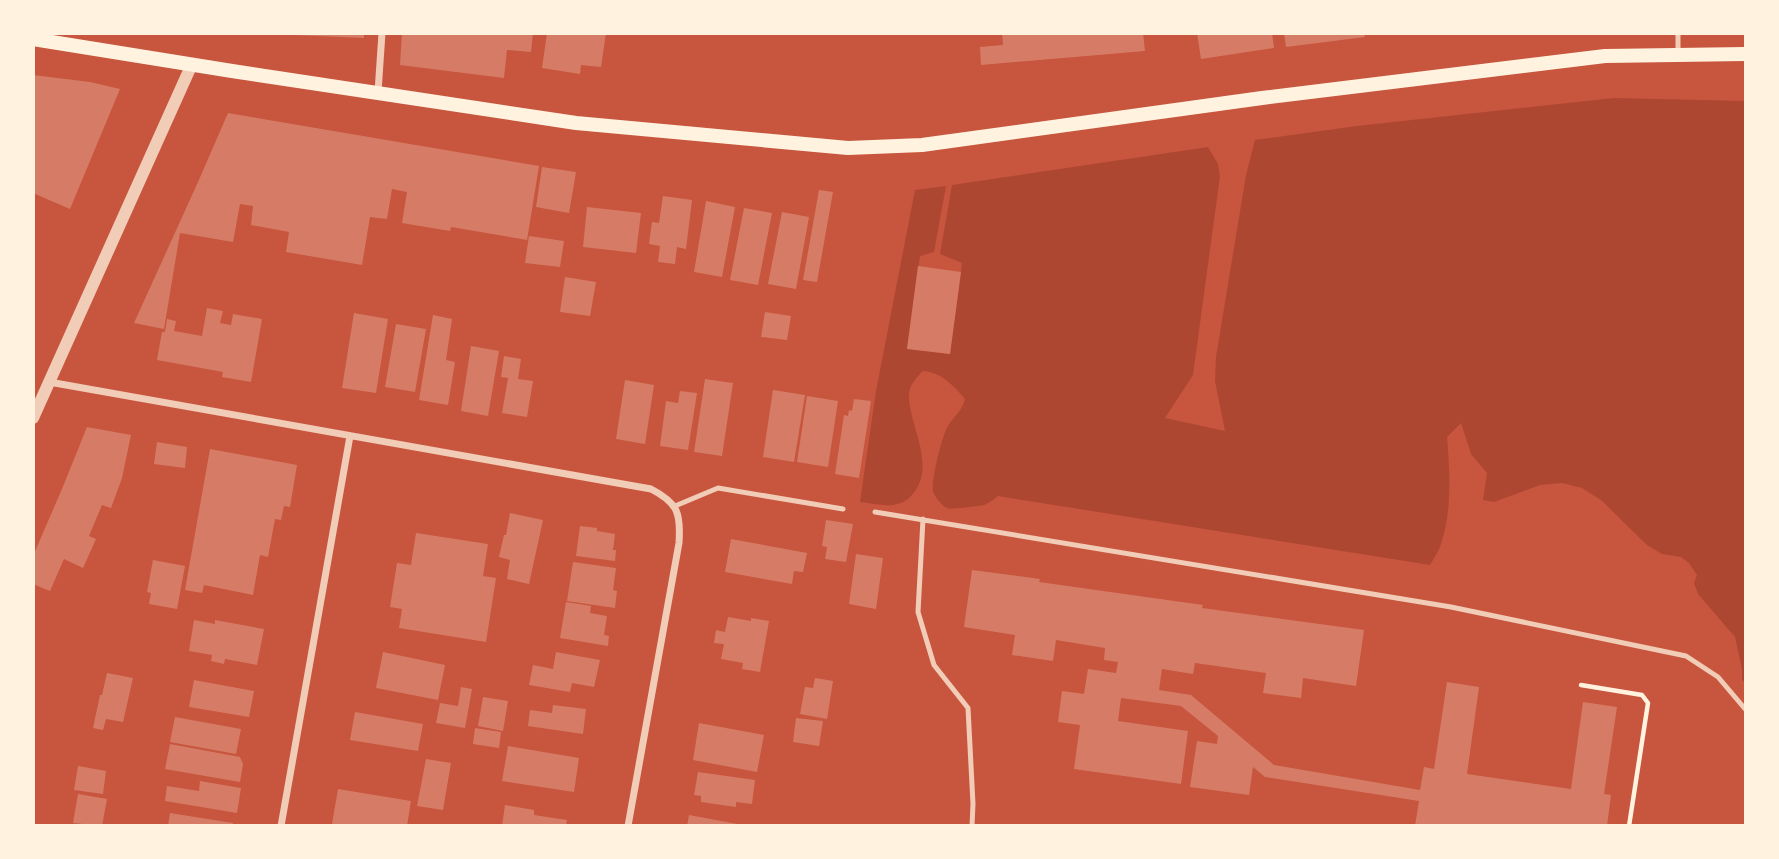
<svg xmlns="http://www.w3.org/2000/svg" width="1779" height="859" viewBox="0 0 1779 859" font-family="Overpass,sans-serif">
  <rect width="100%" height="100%" fill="#c8553d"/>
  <path fill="#ae4732" d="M1614,98L1746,101V683L1742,680V669L1735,637L1698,594L1694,583L1697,575L1689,563L1681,557L1662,554L1647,545L1601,500L1582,488L1562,483L1540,485L1494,502L1483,500L1487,473L1471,454L1461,423L1447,437C1450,471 1452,512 1441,544C1439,551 1434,558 1430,565L998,496C994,499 989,503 984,505C979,506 950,510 947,508C942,506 934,496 933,491C931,480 942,436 948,426C954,416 962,411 965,399C954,386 941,372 923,371C916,378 910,384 909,394C908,425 938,465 912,495C907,501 900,504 893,505C882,506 870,503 860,502L876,391L915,190L946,186L934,252L920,256L907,348L950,354L962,263L940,254L952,185L1208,147L1218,164L1220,176L1193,375L1165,418L1225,431L1215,381L1216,357L1246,175L1255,140L1357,126Z"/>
  <path fill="#d67c66" d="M295,33H364V38L295,35Z
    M402,33H533L531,52L507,50L504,78L400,65Z
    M547,33H606L601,67L581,65L580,74L542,68Z
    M1002,33H1143L1145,51L981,65L980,47L1003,45Z
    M1197,33H1272L1274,48L1201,59Z
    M1284,33H1364L1365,37L1286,47Z
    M33,75L90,82L120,89L70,209L33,193Z
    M228,113L539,166L527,240L451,227L450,231L402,223L407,192L392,189L387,219L370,217L362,265L286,252L289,232L251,225L253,206L240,204L233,242L180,233L164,329L134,323L198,182Z
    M542,167L576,172L569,213L536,207Z
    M819,190L833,192L817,282L803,280Z
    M663,196L692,200L686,249L677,247L675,264L658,262L660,246L649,244L652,222L659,223Z
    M706,201L735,207L722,277L694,272Z
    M587,207L641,213L636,253L583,247Z
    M744,208L772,213L758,285L730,280Z
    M782,212L809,217L796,289L768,284Z
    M529,236L564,241L560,267L525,263Z
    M918,266L961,272L950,354L907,349Z
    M565,277L596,282L590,316L560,312Z
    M207,308L223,311L220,323L231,325L233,314L262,319L251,382L222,377L223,372L157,360L162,332H165L167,319L176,321L174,331L202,336Z
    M765,312L791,316L787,340L761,337Z
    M354,313L388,319L376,393L342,388Z
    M433,315L452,319L446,360L455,362L448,405L419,400Z
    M396,324L426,329L415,392L385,387Z
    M471,346L499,351L488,416L461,411Z
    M504,356L521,359L518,379L533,381L527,417L502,413L508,378L501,377Z
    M705,379L733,383L722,456L694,452Z
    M625,380L654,385L645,444L616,439Z
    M773,390L805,395L794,462L763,457Z
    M680,391L697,393L688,450L660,446L666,401L678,403Z
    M807,396L838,401L828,467L797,462Z
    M854,399L871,401L859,478L835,474L844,415L848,416L849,410L852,411Z
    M87,427L131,435L122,478L111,508L102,505L89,536L96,539L83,568L64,559L50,591L33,584V556L62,489Z
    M157,442L187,447L185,468L154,464Z
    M210,449L297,465L290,507L284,506L281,520L275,519L268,557L260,555L253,595L204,585L202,593L185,590Z
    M510,513L543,520L529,584L507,579L510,560L499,557L504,535H506Z
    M826,520L853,524L846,562L825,559L827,547L822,546Z
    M580,526L597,528V531L615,534L613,550H616L615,561L576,556Z
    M416,533L488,544L483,576L496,578L486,642L399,628L402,609L390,607L397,563L411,565Z
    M731,539L807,553L803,572L794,571L792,584L725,572Z
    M856,554L883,558L876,609L849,604Z
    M153,560L185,566L177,609L149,604L151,593L147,592Z
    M573,562L616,568L613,590L617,591L615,608L567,601Z
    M972,570L1040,579L1039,582L1203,605L1202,608L1364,630L1356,686L1303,678L1301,698L1263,693L1266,673L1195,663L1193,674L1162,669L1159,690L1191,695L1274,765L1420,790L1424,767L1434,769L1447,682L1479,687L1467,774L1571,789L1583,702L1617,707L1604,794L1611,795L1607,826H1415L1419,801L1265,777L1253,767L1249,795L1190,787L1197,741L1217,744L1218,736L1181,706L1121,698L1118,721L1188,731L1181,784L1074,769L1080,725L1058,722L1062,691L1084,694L1088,669L1116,673L1118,662L1104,660L1105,648L1056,640L1053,661L1012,655L1015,635L964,627Z
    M566,602L591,606L590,613L607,616L604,635L609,636L608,646L560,638Z
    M728,617L751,621V618L769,621L760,672L742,669L743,663L721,659L724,644L714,643L716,630L725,632Z
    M194,620L215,624V620L264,629L257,665L225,659L224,664L211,661L212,655L189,651Z
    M383,652L445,665L438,700L376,688Z
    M556,652L600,660L594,687L572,683L570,692L529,685L533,665L553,669Z
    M107,673L133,678L123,722L106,719L103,730L93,728L100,695H102Z
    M815,678L833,681L827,719L800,714L805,687L813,688Z
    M194,680L254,691L249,717L189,707Z
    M461,687L472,689L465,728L436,723L440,703L458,706Z
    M483,697L508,701L503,731L478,726Z
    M553,705L586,709L583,734L528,726L530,710L552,713Z
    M355,712L423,724L418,751L350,740Z
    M175,717L241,729L236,754L170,742Z
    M796,718L823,721L819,746L793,742Z
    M699,723L764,735L757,772L693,760Z
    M475,728L501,732L499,748L473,744Z
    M170,744L240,757L243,764L240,782L165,769Z
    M508,746L579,758L574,792L502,781Z
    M426,759L451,763L443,810L417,806Z
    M78,766L106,771L103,794L74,790Z
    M698,772L755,780L752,804L736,802V807L701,802V796L694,795Z
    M200,781L241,788L237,813L165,801L167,786L199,791Z
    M338,789L411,801L407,826H341L332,824Z
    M78,794L107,799L102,826L73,823Z
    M505,805L534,810V815L567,820L566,826H502Z
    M170,813L233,823L232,826H168Z
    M689,815L737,824V826H687Z"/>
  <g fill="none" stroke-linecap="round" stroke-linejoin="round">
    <path stroke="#fff3e0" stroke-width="4.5" d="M1581,685L1642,695L1648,703L1629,826"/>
    <path stroke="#f1ccb7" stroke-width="5" d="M1678,54V33
      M675,506L718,488L843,509
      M875,512L1451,607L1686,656L1718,677L1746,710
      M923,519L918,612L934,665L968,708L973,804L972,826"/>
    <path stroke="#f1ccb7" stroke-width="7" d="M378,92L382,33
      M49,382L651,489C678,503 681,513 679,543L628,826
      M281,826L350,436"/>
    <path stroke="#f1ccb7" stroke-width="12" d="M33,418L192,64"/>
    <path stroke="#fff3e0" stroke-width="14" d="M33,39L232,71L576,123L848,148L922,145L1262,98L1605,56L1746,54"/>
  </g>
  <rect width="1779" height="859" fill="none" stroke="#fff3e0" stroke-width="70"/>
</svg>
